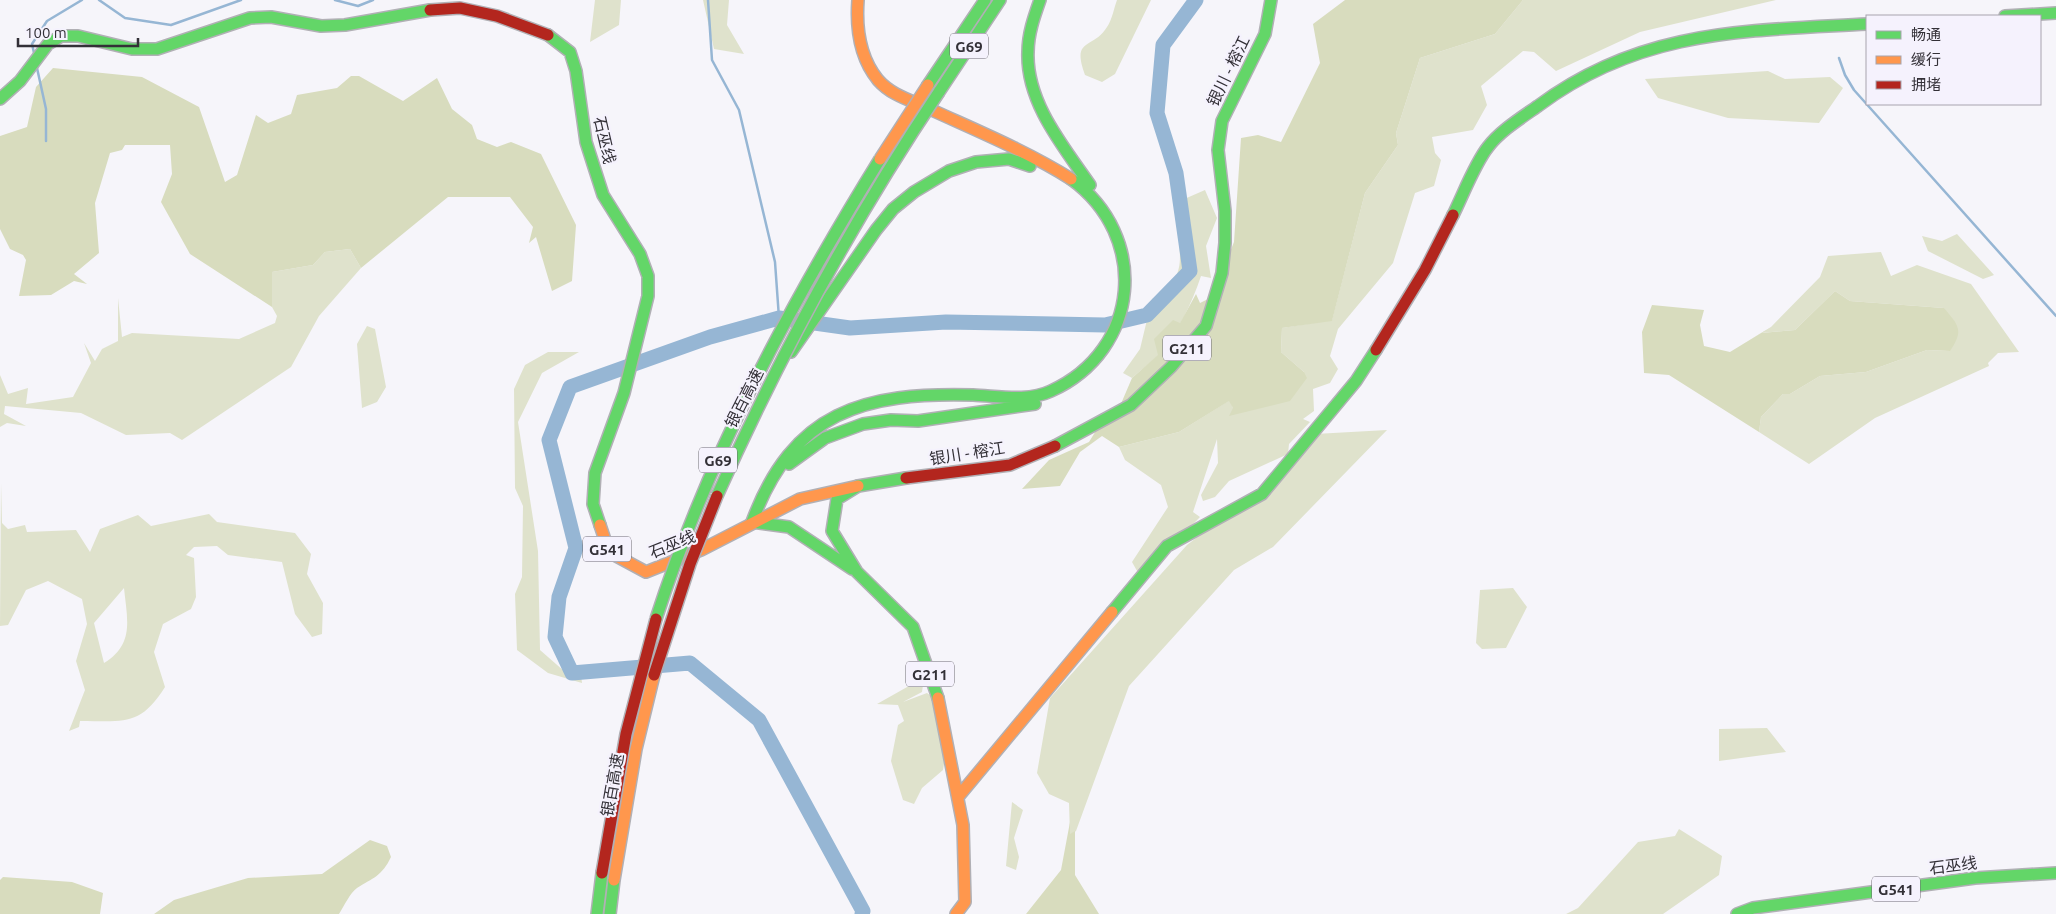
<svg xmlns="http://www.w3.org/2000/svg" width="2056" height="914" viewBox="0 0 2056 914" font-family="Ubuntu,'Noto Sans SC',sans-serif">
  <rect width="100%" height="100%" fill="#f6f5fa"/>
  <path fill="#dfe2cc" fill-rule="evenodd" d="M595,0H621L619,25L590,42Z
    M703,0H729L727,25L744,54L714,49Z
    M1117,0H1151L1115,74L1102,82L1085,75C1071,37 1093,50 1107,27C1112,20 1114,8 1117,0Z
    M1523,0H1776L1640,32L1556,71L1534,52L1523,51L1481,86L1487,105L1473,130L1432,137L1435,153L1441,160L1434,186L1415,193L1393,263L1338,329L1330,356L1338,369L1330,383L1313,389L1314,411L1303,419L1310,422L1289,444L1288,454L1229,481L1215,497L1203,501L1201,495L1218,463L1217,439L1193,512L1200,517L1141,578L1132,562L1168,507L1161,485L1125,460L1119,447L1179,432L1230,400L1233,408L1304,372L1281,352L1282,328L1332,320L1365,193L1398,145L1396,133L1420,58L1495,34Z
    M1768,71L1785,79L1830,77L1843,88L1819,123L1728,118L1658,98L1645,79Z
    M1205,190L1217,218L1206,246L1211,278L1201,276C1192,303 1178,332 1159,355C1151,363 1140,370 1132,378L1123,373L1140,349L1152,299C1203,270 1164,238 1186,205L1182,200Z
    M1957,234L1994,275L1983,279L1928,251L1922,236L1942,241Z
    M350,249L361,268L319,316L291,367L182,440L170,433L126,435L81,413L5,406L4,414L26,426L7,423L0,427V433V375L8,394L28,388L26,404L73,397L91,363L84,343L95,361L102,349L118,341V298L122,337L132,333L239,339L275,323L277,316L272,307V272L313,265L325,252Z
    M1881,252L1891,276L1917,265L1971,284L2019,352L1998,353L1988,363L1989,366L1875,418L1809,464L1759,432L1761,417L1783,394H1790L1820,376L1866,372L1927,350L1950,351L1944,308L1850,301L1835,291L1795,330L1761,333L1734,350L1771,327L1820,277L1828,256Z
    M367,326L375,329L386,387L377,402L362,408L357,344Z
    M548,352H579L542,373L518,422L538,551L540,650L564,671L581,675L582,683L548,673L517,650L515,594L522,577L523,506L515,488L514,389L525,365Z
    M1387,430L1273,547L1234,570L1129,686L1076,831L1070,835L1069,803L1049,794L1037,773L1050,698L1187,545L1298,460L1315,434Z
    M1,483L2,523L8,529L25,525L27,532L76,530L90,552L100,529L138,515L151,526L209,514L217,522L295,533L311,554L307,574L323,603L322,634L312,637L295,614L282,562L228,555L217,546L194,547L186,555L194,558L196,597L191,609L163,624L154,652L165,687C140,727 123,721 80,721L79,727L69,731L85,690L76,661L87,624L82,599L48,581L26,590L8,625L0,626ZM124,588C127,619 135,644 104,663L94,623Z
    M1513,588L1527,607L1506,648L1482,649L1476,643L1480,590Z
    M916,682L923,685L922,692L903,702L927,693L934,698L945,758L943,770L922,788L914,804L903,800L891,761L898,725L904,721L898,705L877,704Z
    M1767,728L1786,752L1719,761V729Z
    M1012,802L1023,810L1014,838L1019,857L1016,870L1006,866Z
    M1679,829L1722,856L1719,875L1663,914H1566L1578,908L1638,842L1675,836Z"/>
  <path fill="#d8dcbe" d="M1345,0H1523L1495,34L1420,58L1396,133L1398,145L1365,193L1332,321L1282,328L1281,352L1304,372L1307,378L1290,401L1229,416L1233,408L1229,401L1179,432L1119,447L1102,436L1080,452L1060,486L1022,489L1049,460L1089,442L1097,429L1114,420L1132,378L1158,355L1154,339L1173,320L1180,323L1196,294L1200,303L1212,297L1234,242L1241,138L1258,135L1281,142L1320,63L1313,24Z
    M53,68L142,77L199,107L225,182L237,175L256,115L268,123L291,114L297,95L337,88L351,76H359L403,101L437,78L452,109L472,125L477,139L497,147L511,142L541,154L576,225L572,281L552,291L536,237L529,243L533,227L510,197H448L361,268L350,249L325,252L313,265L272,272V307L190,254L161,202L172,174L170,145H125L122,150L110,153L95,203L99,253L74,274L87,284L74,281L51,295L19,296L26,260L23,255L10,249L0,229V136L27,127L36,87Z
    M1835,291L1850,301L1944,308C1959,326 1964,330 1950,351L1927,350L1866,372L1820,376L1790,394H1783L1761,417L1759,432L1669,375L1644,373L1642,332L1652,305L1704,310L1700,325L1704,346L1730,352L1771,327L1762,333L1795,330Z
    M1070,822V834L1075,831V875L1099,914H1026L1061,870Z
    M370,840L387,846L391,857C382,876 373,878 357,888C350,893 344,906 339,914H154L174,900L248,878L322,874Z
    M3,877L72,882L103,893L100,914H0V880Z"/>
  <g fill="none" stroke-linecap="round" stroke-linejoin="round">
    <path stroke="#96b6d4" stroke-width="2.5" d="M99,0L125,18L171,25L241,0
      M335,0L358,6L373,0
      M708,0L712,60L739,110L775,262L779,318
      M34,53L32,44L47,21L82,0
      M1839,58L1845,75L1854,90L2056,316
      M37,68L46,109V141"/>
    <path stroke="#96b6d4" stroke-width="15" d="M862,914L863,911L759,720L690,663L572,673L555,637L559,597L576,548L549,440L570,387L710,337L779,318L850,328L946,322L1105,325L1147,315L1190,271L1176,173L1157,113L1163,45L1196,0"/>
    <defs>
      <path id="fast" d="M1040,0C1034,17 1028,34 1028,52C1026,102 1063,146 1090,185
        M2005,16L2056,13
        M548,35L570,52L576,71L586,142L603,195L640,254L648,276V296L624,393L595,473L593,504L600,525
        M928,85L985,0
        M939,92L1000,0
        M0,99L20,81L48,44L61,36H78L132,49H157L250,18L271,17L321,26L345,25L430,10
        M1453,215C1463,195 1475,163 1488,147C1500,131 1521,118 1538,106C1641,29 1745,31 1867,24
        M791,352L876,230L893,209L914,192L949,171L976,162L1009,159L1030,166
        M1055,446L1131,405L1171,367L1206,326L1222,273L1225,243V211L1218,150L1222,121L1265,34L1271,0
        M789,464L825,438L863,424L891,420L918,421L1035,404
        M906,478L858,486L837,499L832,531L857,572L913,627L938,698
        M752,522C793,411 864,392 973,395C998,396 1028,402 1051,391C1141,350 1150,236 1071,179
        M752,522L789,527L852,569
        M1112,612L1167,546L1262,494L1356,381L1376,350
        M597,914L602,873
        M610,914L614,880
        M1737,914L1753,908L1975,878L2056,873"/>
      <path id="slow" d="M858,0C856,27 860,58 878,80C893,97 914,101 934,111C980,132 1028,152 1071,179
        M600,525L609,552L646,572L701,550L800,499L858,486
        M938,698L963,825L965,902L956,914
        M958,797L1112,612"/>
      <path id="jam" d="M430,10L460,8L497,16L548,35
        M1376,350L1425,270L1453,215
        M906,478L1010,465L1055,446"/>
    </defs>
    <use href="#fast" stroke="#b1b0b5" stroke-width="14"/>
    <use href="#slow" stroke="#b1b0b5" stroke-width="14"/>
    <use href="#jam" stroke="#b1b0b5" stroke-width="14"/>
    <use href="#fast" stroke="#63d668" stroke-width="11"/>
    <use href="#slow" stroke="#ff974d" stroke-width="11"/>
    <use href="#jam" stroke="#b3261e" stroke-width="11"/>
    <defs>
      <path id="fast-bridge" d="M717,496C780,355 853,220 939,92
        M656,619C708,457 791,303 880,159"/>
      <path id="slow-bridge" d="M880,159L928,85
        M614,880L636,749L654,675"/>
      <path id="jam-bridge" d="M654,675L690,564L717,496
        M602,873L626,734L656,619"/>
    </defs>
    <use href="#fast-bridge" stroke="#b1b0b5" stroke-width="14" stroke-linecap="butt"/>
    <use href="#slow-bridge" stroke="#b1b0b5" stroke-width="14" stroke-linecap="butt"/>
    <use href="#jam-bridge" stroke="#b1b0b5" stroke-width="14" stroke-linecap="butt"/>
    <use href="#fast-bridge" stroke="#63d668" stroke-width="11"/>
    <use href="#slow-bridge" stroke="#ff974d" stroke-width="11"/>
    <use href="#jam-bridge" stroke="#b3261e" stroke-width="11"/>
  </g>
  <g text-anchor="middle" dominant-baseline="central" stroke-width="4.5" stroke-linejoin="round" paint-order="stroke">
    <g fill="#f5f2fd" stroke="#6d6a72" stroke-width="1">
      <rect x="950" y="33.5" width="38" height="25" rx="4"/>
      <rect x="1163" y="335.5" width="48" height="25" rx="4"/>
      <rect x="699" y="447.5" width="38" height="25" rx="4"/>
      <rect x="583" y="536.5" width="48" height="25" rx="4"/>
      <rect x="906" y="661.5" width="48" height="25" rx="4"/>
      <rect x="1872" y="876.5" width="48" height="25" rx="4"/>
    </g>
    <g font-size="15" font-weight="bold" fill="#333037">
      <text x="969" y="46">G69</text>
      <text x="1187" y="348">G211</text>
      <text x="718" y="460">G69</text>
      <text x="607" y="549">G541</text>
      <text x="930" y="674">G211</text>
      <text x="1896" y="889">G541</text>
    </g>
    <g font-size="16" fill="#333037" stroke="#f5f2fd">
      <text transform="translate(1228 71) rotate(-64)">银川 - 榕江</text>
      <text transform="translate(605 140) rotate(77)">石巫线</text>
      <text transform="translate(744 398) rotate(-63)">银百高速</text>
      <text transform="translate(967 453) rotate(-9)">银川 - 榕江</text>
      <text transform="translate(672 544) rotate(-22)">石巫线</text>
      <text transform="translate(612 785) rotate(-80)">银百高速</text>
      <text transform="translate(1953 865) rotate(-7)">石巫线</text>
    </g>
  </g>
  <rect x="1866" y="15" width="175" height="90" fill="#f5f2fd" stroke="#a7a4ae"/>
  <rect x="1876" y="31" width="25" height="8" fill="#63d668" stroke="#a7a4ae"/>
  <text x="1911" y="40" font-size="15" fill="#333037">畅通</text>
  <rect x="1876" y="56" width="25" height="8" fill="#ff974d" stroke="#a7a4ae"/>
  <text x="1911" y="65" font-size="15" fill="#333037">缓行</text>
  <rect x="1876" y="81" width="25" height="8" fill="#b3261e" stroke="#a7a4ae"/>
  <text x="1911" y="90" font-size="15" fill="#333037">拥堵</text>
  <path d="M18 38v8h120v-8" fill="none" stroke="#333037" stroke-width="2.5"/>
  <text x="25" y="38" font-size="15" fill="#333037" stroke="#f5f2fd" stroke-width="4" paint-order="stroke">100 m</text>
</svg>
